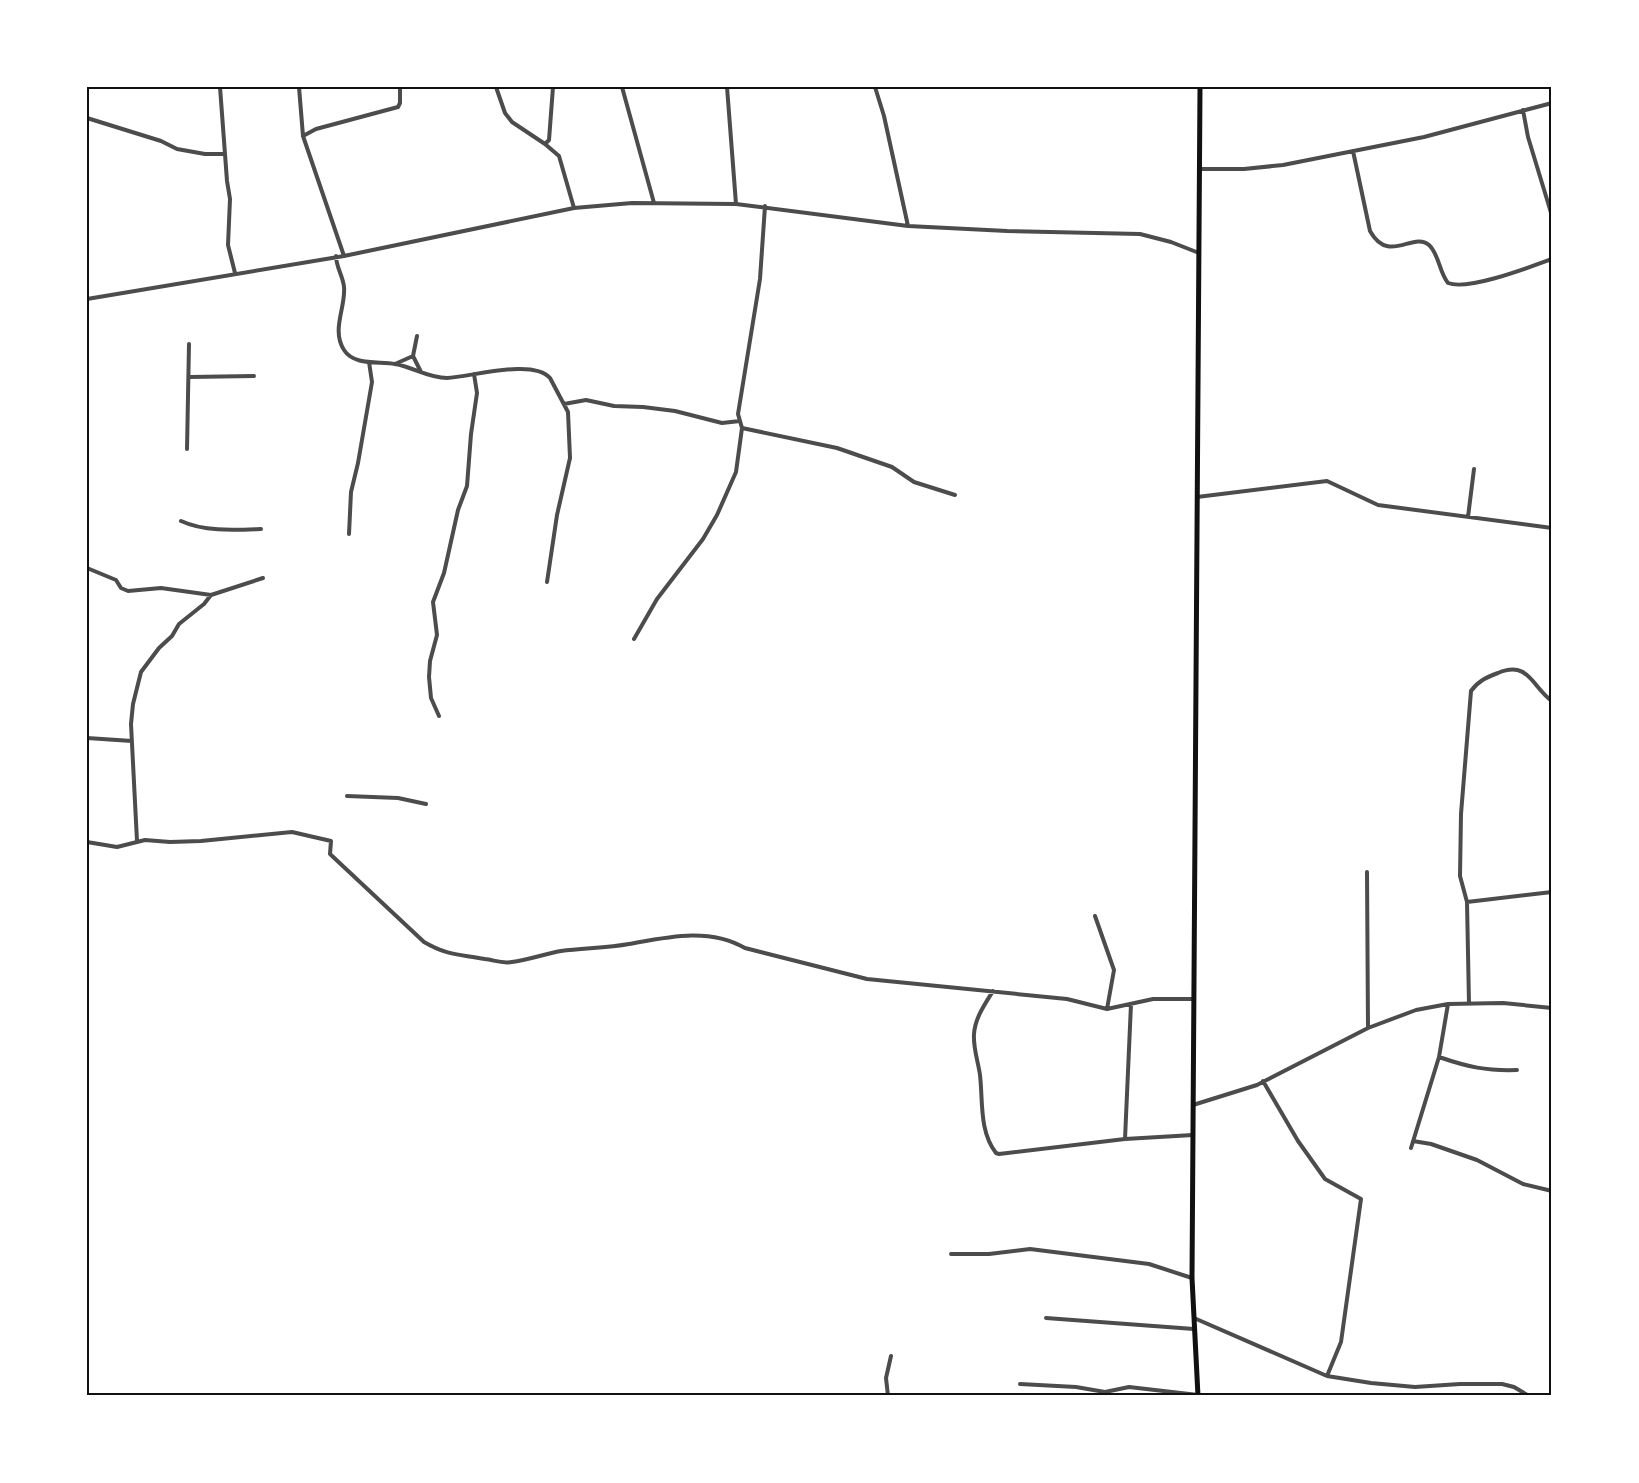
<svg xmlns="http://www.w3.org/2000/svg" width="1639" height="1483" viewBox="0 0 1639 1483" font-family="Signika,sans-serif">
  <rect width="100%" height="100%" fill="#fff"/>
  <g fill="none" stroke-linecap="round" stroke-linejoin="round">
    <path stroke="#4c4c4c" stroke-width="4" d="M220,87L227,181L230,199L228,245L235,273
      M299,87L303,136L344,256
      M496,87L505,113L512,122L545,144L559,156L574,208
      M622,87L654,203
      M727,87L736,204
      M875,87L884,116L908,226
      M1523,110L1528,137L1552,216
      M87,118L161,141L177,149L205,154H224
      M303,136L316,129L398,107L400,103V87
      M545,144L549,140L553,87
      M1353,151L1370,231C1389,265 1413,231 1429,245C1439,254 1439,272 1448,283C1468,291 1530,267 1552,259
      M1199,169H1244L1283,165L1424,137L1552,103
      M765,206L760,279L738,414L742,428L837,448L892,467L914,482L955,495
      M336,256C336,267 343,276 344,287C346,307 331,330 344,350C354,366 379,361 395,364C413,367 428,378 447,378C471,377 533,358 550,378L568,412L570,458L557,515L547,582
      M87,299L344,256L574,208L632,203L736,204L908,226L1007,231L1140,234L1171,242L1199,253
      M417,336L413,356L421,372
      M395,364L413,356
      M189,377L254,376
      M564,404L586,400L614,406L643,407L675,411L722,423L740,421
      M187,449L189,344
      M1197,497L1327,481L1378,505L1552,528
      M1468,517L1474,469
      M181,521C205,532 235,530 261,529
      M349,534L351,492L358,463L372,382L369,362
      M87,568L116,580L121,588L128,591L161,588L211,595L263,578
      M634,639L657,599L703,539L717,515L736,472L742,428
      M439,716L431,698L429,677L430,661L437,635L433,602L444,573L458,510L467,486L471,434L477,393L474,374
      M87,738L132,741
      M347,796L398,798L426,804
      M137,841L131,724L133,704L141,672L159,648L172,636L179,624L204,604L211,595
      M87,842L117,847L145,840L170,842L201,841L292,832L331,841L330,854L424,942C448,956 459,954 485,959C494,960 502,964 512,962C528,960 544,954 561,951C583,948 607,948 629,944C667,937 709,927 745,948L867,979L1067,999L1107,1009L1153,999H1194
      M1467,902L1552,892
      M1095,916L1114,970L1107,1009
      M993,991C985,1004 975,1018 974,1034C973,1048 978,1061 980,1075C983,1101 979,1131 996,1153L999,1154L1125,1139L1193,1135
      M1469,1004L1467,902L1460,876L1461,814L1471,691C1478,681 1487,677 1498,673C1529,660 1532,687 1552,701
      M1368,1028L1416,1010L1448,1004L1503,1003L1552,1008
      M1439,1057C1468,1067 1486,1071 1517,1070
      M1263,1081L1298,1141L1325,1179L1361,1199L1341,1342L1327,1376
      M1193,1105L1257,1085L1368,1028L1367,872
      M1125,1139L1131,1004
      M1413,1141L1431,1144L1477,1160L1523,1184L1552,1191
      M1411,1148L1439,1057L1448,1004
      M951,1254H989L1030,1249L1149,1264L1192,1278
      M1046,1318L1194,1329
      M1194,1318L1327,1376L1371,1383L1415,1387L1460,1384H1502L1514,1387L1529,1396
      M1020,1384L1076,1387L1105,1392L1129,1387L1198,1395
      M888,1396L886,1378L891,1356"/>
    <path stroke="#111" stroke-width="5" d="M1198,1396L1192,1278L1200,87"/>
  </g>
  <rect width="1639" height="1483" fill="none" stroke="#ffffff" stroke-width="177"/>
  <rect x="88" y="88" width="1462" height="1306" fill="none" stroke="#111" stroke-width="2"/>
</svg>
